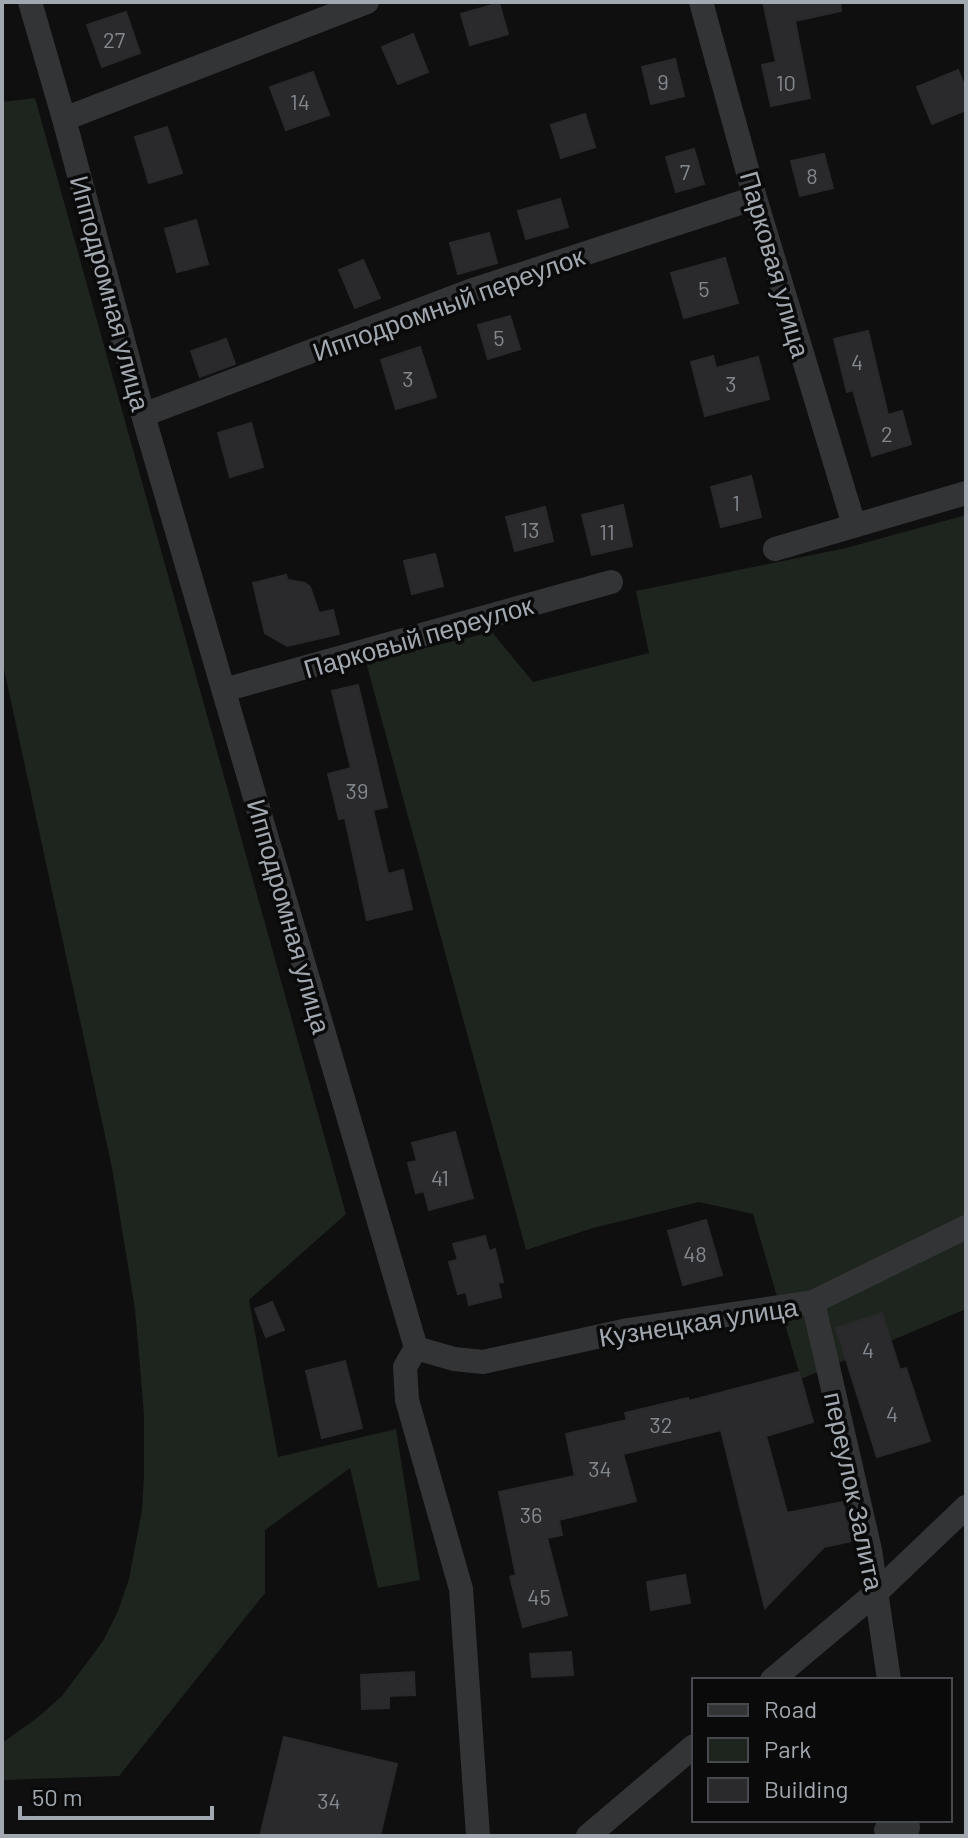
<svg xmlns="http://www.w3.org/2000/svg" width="968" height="1838" viewBox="0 0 968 1838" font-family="Barlow,sans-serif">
  <rect width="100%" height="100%" fill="#0f0f10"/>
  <path fill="#1e241e" d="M35,98L346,1214L249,1300L278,1457L396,1429L420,1580L378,1588L350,1468L265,1530V1593L119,1776L2,1780V1743L37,1718L62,1696L103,1641L118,1611L129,1579L142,1510L144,1475V1415L135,1309L112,1168L2,660V102Z
    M966,515V1309L801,1379L753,1214L699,1202L593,1228L526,1250L366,662L492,632L533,682L649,653L636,591L846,548Z"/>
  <path fill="#2a2a2c" stroke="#29292c" stroke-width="2" d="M763,2H840L841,11L795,21L810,98L771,106L762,65L776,62Z
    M499,3L508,34L470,45L461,14Z
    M126,12L140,53L102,67L87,25Z
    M413,34L428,72L398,84L382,47Z
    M675,59L684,96L651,104L642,67Z
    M958,70L966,90V110L932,124L917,87Z
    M313,72L329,115L286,130L270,87Z
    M585,114L595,147L561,158L551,125Z
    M167,127L182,173L149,183L135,137Z
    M694,149L704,184L676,192L666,157Z
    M824,154L833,188L800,196L791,161Z
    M560,199L568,227L526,239L518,211Z
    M196,220L208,264L177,272L165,229Z
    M489,233L497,263L458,274L450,243Z
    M725,258L738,303L684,318L671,273Z
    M363,260L380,298L355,308L339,270Z
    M510,316L520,349L488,359L478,325Z
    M868,331L888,415L902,411L911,444L872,456L853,390L847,392L834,339Z
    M226,339L235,364L200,377L191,351Z
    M420,347L436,397L396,409L381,360Z
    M713,356L716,368L758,357L769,399L705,416L691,362Z
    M251,423L263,467L230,477L218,433Z
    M751,476L761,517L721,527L711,487Z
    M623,505L632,546L592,555L582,515Z
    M545,507L553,541L515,551L506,517Z
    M435,554L443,586L412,594L404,561Z
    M286,575L288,580L305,583L310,587L319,613L333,610L339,634L287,646L265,633L253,583Z
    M358,685L387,807L373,810L388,874L403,870L412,909L367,920L345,818L339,819L328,774L351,768L332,691Z
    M455,1132L473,1198L429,1210L424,1191L416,1193L408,1163L417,1161L412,1143Z
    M706,1220L722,1275L683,1285L668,1231Z
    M485,1236L489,1251L495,1249L503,1282L498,1283L501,1297L469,1305L466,1292L458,1294L449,1262L458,1260L453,1244Z
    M272,1302L284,1330L266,1337L255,1309Z
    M882,1313L900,1370L906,1368L930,1441L877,1457L836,1328Z
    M345,1361L362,1428L322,1438L306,1371Z
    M799,1372L813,1422L766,1436L787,1513L843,1502L852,1541L824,1547L765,1608L721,1430L623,1454L636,1501L559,1520L562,1535L547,1538L567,1615L523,1627L510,1577L516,1575L499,1492L575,1476L566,1434L627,1420L625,1413L688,1398L689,1401Z
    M685,1575L690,1603L651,1610L647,1582Z
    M571,1652L573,1675L532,1677L530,1654Z
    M414,1672L415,1695L389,1696V1708L362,1709L361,1675Z
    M284,1737L397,1764L380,1836H260Z"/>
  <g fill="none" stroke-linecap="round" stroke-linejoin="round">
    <path stroke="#323436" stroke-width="24" d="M30,2L64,119L143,415L416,1348L405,1367L407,1400L461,1589L478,1836
      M701,2L755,198L854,525
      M64,119L367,2
      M143,415L470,291L755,198
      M775,549L966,493
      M224,690L611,582
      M813,1302L870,1550L889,1680
      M416,1348L454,1359L483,1362L628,1330L813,1302L966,1227
      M772,1680L878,1591L966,1507
      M886,1830L908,1828L907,1820
      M588,1836L694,1746"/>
  </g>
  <g text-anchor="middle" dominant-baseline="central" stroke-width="7" stroke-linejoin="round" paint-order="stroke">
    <g font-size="22" fill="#83888e">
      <text x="114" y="39">27</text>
      <text x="663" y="81">9</text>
      <text x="786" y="82">10</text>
      <text x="300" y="101">14</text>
      <text x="685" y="171">7</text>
      <text x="812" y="175">8</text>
      <text x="704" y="288">5</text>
      <text x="499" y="337">5</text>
      <text x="857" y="361">4</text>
      <text x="408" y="378">3</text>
      <text x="731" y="383">3</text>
      <text x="887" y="433">2</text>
      <text x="736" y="502">1</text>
      <text x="530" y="529">13</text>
      <text x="607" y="531">11</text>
      <text x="357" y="790">39</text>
      <text x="440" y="1177">41</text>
      <text x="695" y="1253">48</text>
      <text x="868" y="1349">4</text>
      <text x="892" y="1413">4</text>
      <text x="661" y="1424">32</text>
      <text x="600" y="1468">34</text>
      <text x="531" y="1514">36</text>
      <text x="539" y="1596">45</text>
      <text x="329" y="1800">34</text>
    </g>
    <g font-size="26" fill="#a1a8af" stroke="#0a0a0b">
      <text transform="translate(776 264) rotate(74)">Парковая улица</text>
      <text transform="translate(111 293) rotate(75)">Ипподромная улица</text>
      <text transform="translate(448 303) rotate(-20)">Ипподромный переулок</text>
      <text transform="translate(418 636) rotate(-16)">Парковый переулок</text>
      <text transform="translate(290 916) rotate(74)">Ипподромная улица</text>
      <text transform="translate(698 1321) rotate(-9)">Кузнецкая улица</text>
      <text transform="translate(855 1491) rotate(78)">переулок Залита</text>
    </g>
  </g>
  <rect width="968" height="1838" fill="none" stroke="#a1a8af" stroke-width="8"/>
  <rect x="692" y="1678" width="260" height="144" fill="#0a0a0b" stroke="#46494d" stroke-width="2"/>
  <rect x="708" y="1704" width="40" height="12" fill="#323436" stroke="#46494d" stroke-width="2"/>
  <text x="764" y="1718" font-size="24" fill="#a1a8af">Road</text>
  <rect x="708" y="1738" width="40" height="24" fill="#1e241e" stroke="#46494d" stroke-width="2"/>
  <text x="764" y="1758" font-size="24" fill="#a1a8af">Park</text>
  <rect x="708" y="1778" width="40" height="24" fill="#2a2a2c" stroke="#46494d" stroke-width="2"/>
  <text x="764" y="1798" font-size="24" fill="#a1a8af">Building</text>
  <path d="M20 1806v12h192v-12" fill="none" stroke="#a1a8af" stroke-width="4"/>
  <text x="32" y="1806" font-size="24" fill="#a1a8af" stroke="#0a0a0b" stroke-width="6" paint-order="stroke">50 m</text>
</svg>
